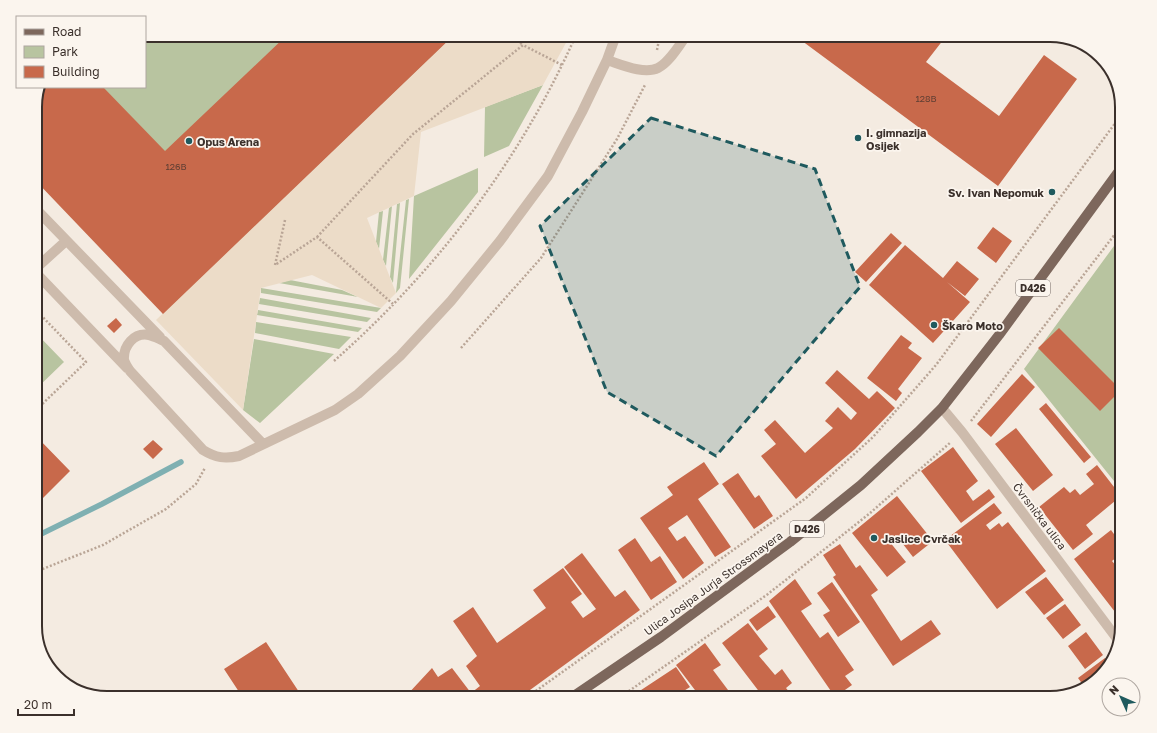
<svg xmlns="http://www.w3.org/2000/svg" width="1157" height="733" viewBox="0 0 1157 733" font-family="'Golos Text',sans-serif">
  <rect width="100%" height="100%" fill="#f4ebe1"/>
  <path fill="#b8c4a0" d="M145,35H454L163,314L42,87H145Z
    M543,85L509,146L484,157L485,107Z
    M478,168V192L409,279L414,196Z
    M409,199L400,288L396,293L406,200Z
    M400,203L393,283L390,277L397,204Z
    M392,206L386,266L383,260L389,208Z
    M383,211L379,249L376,242L379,212Z
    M1122,235V491L1024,369Z
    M290,280L342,290L358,297L279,283Z
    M261,288L381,308L377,312L261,293Z
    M260,298L371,318L367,322L259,304Z
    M258,310L362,328L358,332L257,315Z
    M256,322L351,337L339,349L255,333Z
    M35,332L64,362L35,390Z
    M254,339L334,354L260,423L243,410Z"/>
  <path fill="#ecdcc8" d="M454,35H565L567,41L543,85L421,132L414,196L367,218L396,293L381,308L312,275L261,288L243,410L156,320Z"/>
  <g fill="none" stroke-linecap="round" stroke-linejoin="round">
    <path stroke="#7fb0b2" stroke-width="5.5" d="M35,537L102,504L181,462"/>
  </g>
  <path fill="#c8694b" d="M287,35H454L163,314L35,180V102L42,87H103L165,151Z
    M794,35H947L926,62L999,116L1044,55L1077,79L998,186Z
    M993,227L1012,241L996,263L977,248Z
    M891,233L902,243L866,282L855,272Z
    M905,245L943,278L957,261L979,279L965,296L947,282L970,302L933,343L869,285Z
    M116,318L122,325L114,333L107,326Z
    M1059,328L1121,390L1100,411L1038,348Z
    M901,335L912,343L908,348L922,358L898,389L902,393L896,401L867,378Z
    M837,370L869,399L877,391L895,408L855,449L796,499L761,456L776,444L764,430L775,420L805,453L833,428L825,421L838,407L851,420L857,413L825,383Z
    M1022,374L1035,387L991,437L977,424Z
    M1046,403L1091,457L1084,463L1039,409Z
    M1016,428L1053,475L1033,491L995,444Z
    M35,435L70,471L35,506Z
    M153,440L163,449L153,459L143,449Z
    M953,447L978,481L966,491L973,501L989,489L995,497L961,523L921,471Z
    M704,462L719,484L698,499L731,547L715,557L687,515L668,528L677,541L685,536L704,563L683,579L640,518L673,495L667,487Z
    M1097,465L1121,496L1086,525L1093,534L1073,550L1039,507L1064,487L1070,493L1075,489L1080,495L1094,484L1086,474Z
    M738,473L755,498L759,495L773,516L754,529L722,484Z
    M897,496L933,541L913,557L896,535L889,541L906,562L887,577L852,533Z
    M994,503L1002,513L986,525L990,530L999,523L1002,527L1008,522L1046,571L997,609L945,540Z
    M1111,530L1122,545V553L1112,561L1122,573V621L1074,559Z
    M635,538L651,562L660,556L677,582L651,600L618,550Z
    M840,544L856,568L860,565L878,590L871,595L901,641L931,620L941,634L893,666L833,577L836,575L823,555Z
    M582,553L615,597L625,590L640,610L519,698H409L406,696L432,668L438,677L452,668L471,693L480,686L466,666L477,656L453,621L473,607L497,643L546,608L533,590L563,568L582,594L571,602L583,618L596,609L564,567Z
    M1046,577L1064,600L1044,615L1025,592Z
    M795,579L812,604L801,611L820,638L828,632L854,670L845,676L852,685L835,697L769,601Z
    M832,582L860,622L838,637L823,615L830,611L817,593Z
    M1065,604L1081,625L1063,639L1046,618Z
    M768,606L776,617L757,631L749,620Z
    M748,623L768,649L759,656L775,675L782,669L792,683L786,688L794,698H764L722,643Z
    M1086,632L1103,655L1085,669L1068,646Z
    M266,642L303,698H243L224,669Z
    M705,643L721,665L713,670L734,698H701L676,665Z
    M1105,658L1110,666L1086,689L1078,678Z
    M676,667L690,687L676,696L677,698H629Z"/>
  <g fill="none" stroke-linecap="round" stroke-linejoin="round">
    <path stroke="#b9a596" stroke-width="2.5" stroke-dasharray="2 2" stroke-linecap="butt" d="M511,35L523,45
      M657,50L660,35
      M285,220L275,265L317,237L393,304
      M1113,236L1122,245
      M317,237L413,134L523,45L562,65
      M35,309L86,362L35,411
      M461,348L541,258L617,139L645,85
      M334,361C437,270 520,161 576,35
      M971,421L1122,225
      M35,572L103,545L166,509L196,484L205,468
      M526,698L806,498L873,437L936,365L1122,114
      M619,698L768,594L869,514L951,442"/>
    <path stroke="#cdbbac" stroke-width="10" d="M607,60C620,64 644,75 658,68C670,62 679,45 687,35
      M35,208L160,337
      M35,269L66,241
      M35,272L127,368
      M942,408L962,432L1118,640
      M263,444L164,341C159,339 154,336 149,335C134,332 123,346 124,360C125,363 128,368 130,371L203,450C216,458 225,459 239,456L335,410L358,394L400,356L451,301L500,241L548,176L582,112L607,60L616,35"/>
    <path stroke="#7d675c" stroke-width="10" d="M571,698L661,637L790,542L861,485L918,432L942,408L999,335L1122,167"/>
  </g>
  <path fill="#1f5a5e" fill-opacity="0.2" stroke="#1f5a5e" stroke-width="3" stroke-dasharray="8 5" stroke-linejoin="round" d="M651,118L815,169L860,287L716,456L607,392L540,226Z"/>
  <g fill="#1f5a5e" stroke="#fbf5ee" stroke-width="1.5">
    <circle cx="858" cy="138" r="4"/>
    <circle cx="189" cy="141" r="4"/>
    <circle cx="1052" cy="192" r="4"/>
    <circle cx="934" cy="325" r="4"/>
    <circle cx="874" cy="538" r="4"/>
  </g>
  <g text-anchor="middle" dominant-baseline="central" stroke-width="3.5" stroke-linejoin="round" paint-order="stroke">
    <g font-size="9" fill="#5e3e33">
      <text x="926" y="98">128B</text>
      <text x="176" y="166">126B</text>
    </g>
    <g fill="#fbf5ee" stroke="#756b66" stroke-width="1">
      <rect x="1016" y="280" width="34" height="16" rx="3"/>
      <rect x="790" y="521" width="34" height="16" rx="3"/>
    </g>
    <g font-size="10" font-weight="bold" fill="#3b302b">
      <text x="1033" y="288">D426</text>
      <text x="807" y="529">D426</text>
    </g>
    <g font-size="11" font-weight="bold" fill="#3b302b" stroke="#fbf5ee" text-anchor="start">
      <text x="866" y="132">I. gimnazija<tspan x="866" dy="13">Osijek</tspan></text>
      <text x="197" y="141">Opus Arena</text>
      <text x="1044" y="192" text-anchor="end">Sv. Ivan Nepomuk</text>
      <text x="942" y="325">Škaro Moto</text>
      <text x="882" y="538">Jaslice Cvrčak</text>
    </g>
    <g font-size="11" fill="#3b302b" stroke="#fbf5ee">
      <text transform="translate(1040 516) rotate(53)">Čvrsnička ulica</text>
      <text transform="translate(713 583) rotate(-36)">Ulica Josipa Jurja Strossmayera</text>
    </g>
  </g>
  <path d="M0 0H1157V733H0ZM107 42H1050A65 65 0 0 1 1115 107V626A65 65 0 0 1 1050 691H107A65 65 0 0 1 42 626V107A65 65 0 0 1 107 42Z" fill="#fbf5ee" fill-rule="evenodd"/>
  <path fill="none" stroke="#3b302b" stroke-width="2" d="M107 42H1050A65 65 0 0 1 1115 107V626A65 65 0 0 1 1050 691H107A65 65 0 0 1 42 626V107A65 65 0 0 1 107 42Z"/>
  <rect x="16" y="16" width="130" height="72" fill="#fbf5ee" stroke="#aea6a0"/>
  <rect x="24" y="29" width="20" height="6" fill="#7d675c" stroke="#aea6a0"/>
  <text x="52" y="36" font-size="12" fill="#3b302b">Road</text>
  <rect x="24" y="46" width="20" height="12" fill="#b8c4a0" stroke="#aea6a0"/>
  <text x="52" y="56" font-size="12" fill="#3b302b">Park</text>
  <rect x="24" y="66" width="20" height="12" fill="#c8694b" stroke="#aea6a0"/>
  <text x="52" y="76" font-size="12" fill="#3b302b">Building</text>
  <g transform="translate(1121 697) rotate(315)"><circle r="19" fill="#fbf5ee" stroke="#aea6a0"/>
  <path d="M0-3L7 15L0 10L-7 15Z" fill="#1f5a5e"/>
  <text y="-6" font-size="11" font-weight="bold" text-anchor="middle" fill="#3b302b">N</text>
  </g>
  <path d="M18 709v6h56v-6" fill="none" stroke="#3b302b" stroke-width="2"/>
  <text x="24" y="709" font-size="12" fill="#3b302b" stroke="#fbf5ee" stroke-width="3" paint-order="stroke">20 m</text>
</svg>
